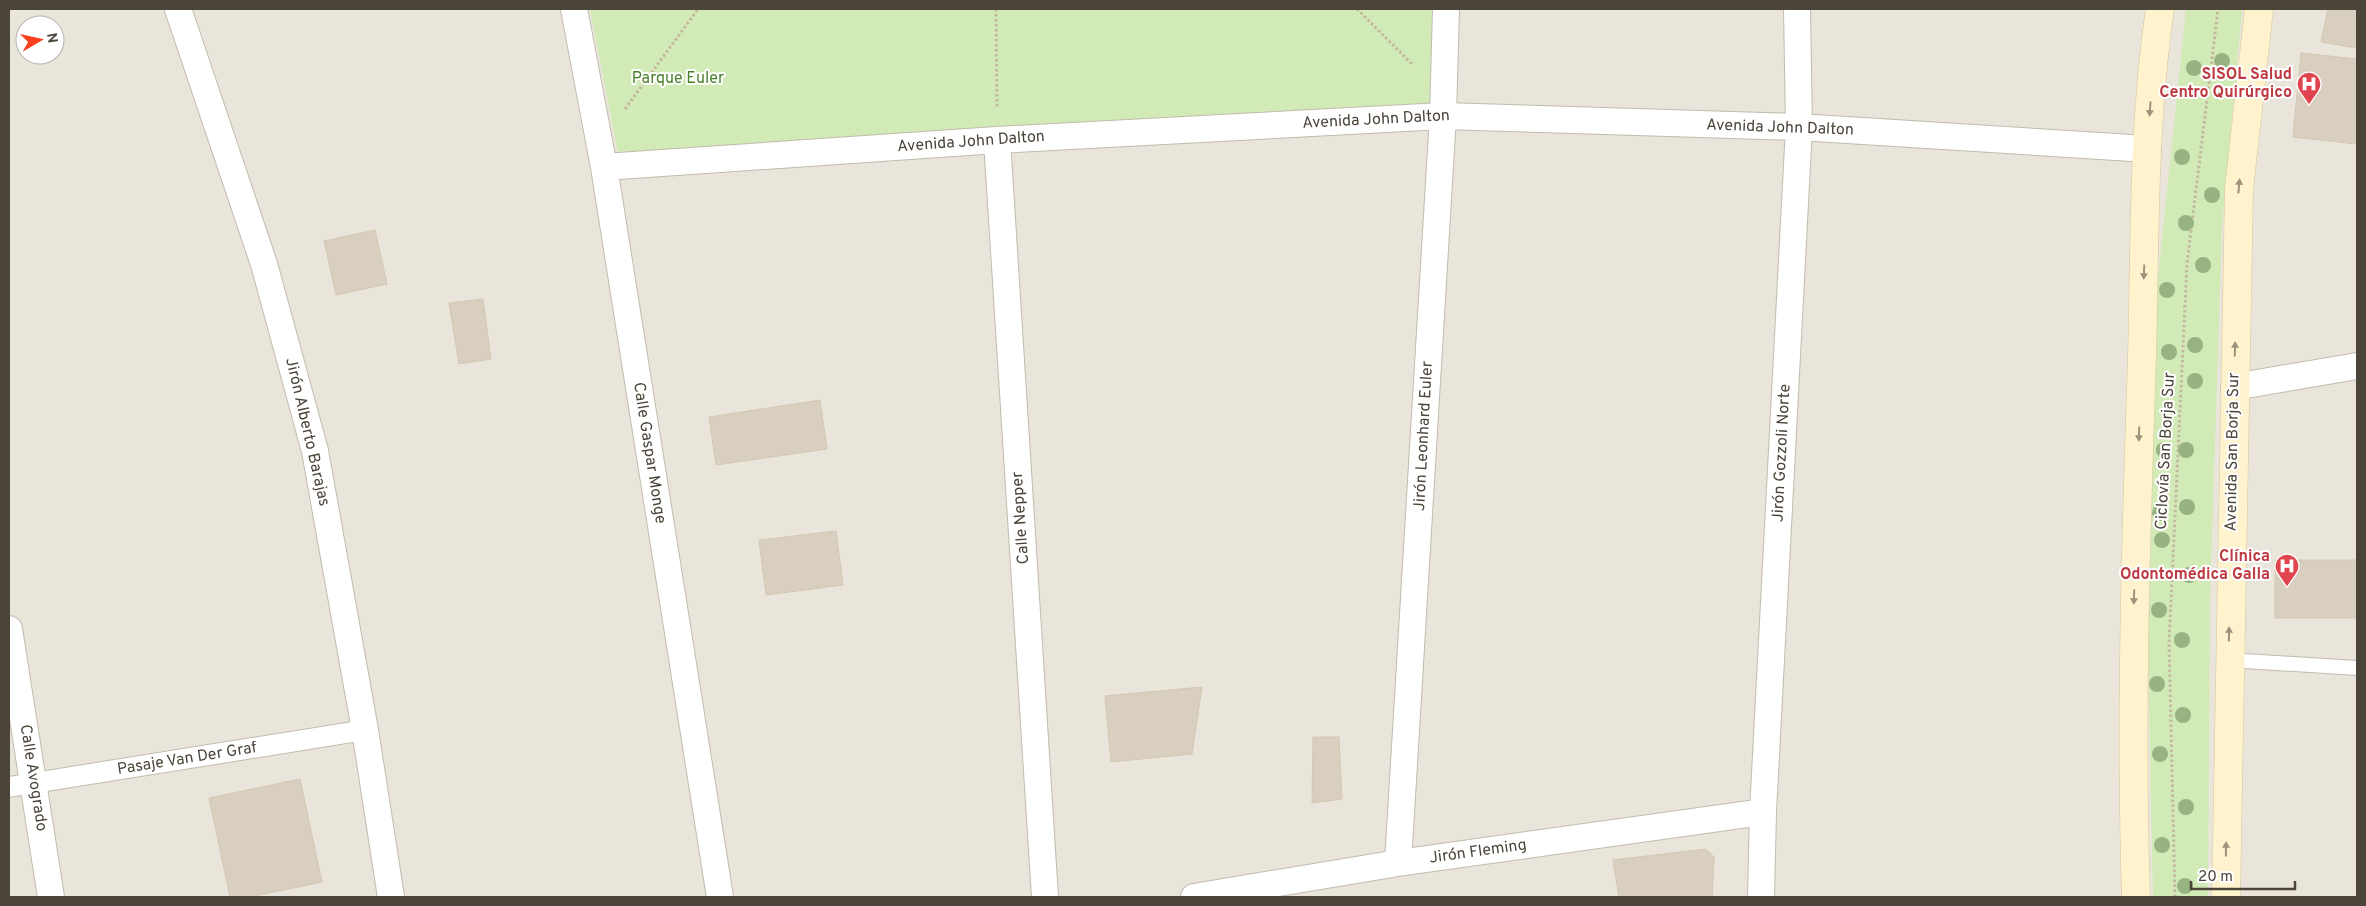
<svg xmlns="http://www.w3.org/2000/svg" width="2366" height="906" viewBox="0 0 2366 906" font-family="Overpass,sans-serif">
  <rect width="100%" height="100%" fill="#f6f3ec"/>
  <path fill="#eae5da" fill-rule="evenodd" d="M9,9H2357V897H9ZM25,25H55V55H25Z"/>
  <path fill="#d2eab5" d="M590,9H1437L1433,103L618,152Z
    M2186,9H2242L2222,227L2210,597L2208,897H2153L2148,660L2157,287Z"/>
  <path fill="#d8cfc1" stroke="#d3c7b4" d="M2328,9H2357V48L2321,42Z
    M2301,53L2357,59V144L2293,137Z
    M375,230L387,284L336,295L324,241Z
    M483,299L491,359L459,364L449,303Z
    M820,400L827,449L716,465L709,417Z
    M836,531L843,585L766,595L759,540Z
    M2275,560H2357V618H2275Z
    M1202,687L1192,754L1111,762L1105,696Z
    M1313,737H1339L1342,799L1312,803Z
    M300,779L322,882L249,897H230L209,798Z
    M1706,849L1714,857L1712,897H1619L1613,860Z"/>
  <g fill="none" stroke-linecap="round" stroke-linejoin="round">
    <defs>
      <path id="service" d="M2229,660L2357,668"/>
      <path id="pedestrian" d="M9,787L365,730"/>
      <path id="minor" d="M178,9L264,264L315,451L365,730L391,897
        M574,9L604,167L720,897
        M997,140L1045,897
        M604,167L997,140L1443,116L1799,127L2148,149
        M2234,387L2357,366
        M9,629L51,897
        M1398,863L1443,116L1446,9
        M1194,897L1398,863L1763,812
        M1761,897L1763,812L1799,127L1797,9"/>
      <path id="secondary" d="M2136,897C2130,717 2136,537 2142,357C2145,241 2143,123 2160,9
        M2226,897L2239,189L2259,9"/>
    </defs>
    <use href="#service" stroke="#c2bbae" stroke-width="16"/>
    <use href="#pedestrian" stroke="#c2bbae" stroke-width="22"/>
    <use href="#minor" stroke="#c2bbae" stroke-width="28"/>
    <use href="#secondary" stroke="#d6c79b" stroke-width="29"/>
    <path stroke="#c4b79f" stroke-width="3" stroke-dasharray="2.5 2.5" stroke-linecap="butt" d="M996,9L997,108
      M1357,9L1413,65
      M625,109L698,9
      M2175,897L2169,642L2187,264L2218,9"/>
    <use href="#service" stroke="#fff" stroke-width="14"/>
    <use href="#pedestrian" stroke="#fff" stroke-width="20"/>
    <use href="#minor" stroke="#fff" stroke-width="26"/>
    <use href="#secondary" stroke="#fff3cd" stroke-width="28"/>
  </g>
  <g fill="#97b381">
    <circle cx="2222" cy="61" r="8"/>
    <circle cx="2194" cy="68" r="8"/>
    <circle cx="2182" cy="157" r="8"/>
    <circle cx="2212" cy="195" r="8"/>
    <circle cx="2186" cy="223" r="8"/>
    <circle cx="2203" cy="265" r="8"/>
    <circle cx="2167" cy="290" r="8"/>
    <circle cx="2195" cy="345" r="8"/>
    <circle cx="2169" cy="352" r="8"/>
    <circle cx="2195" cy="381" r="8"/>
    <circle cx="2164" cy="450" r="8"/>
    <circle cx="2186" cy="450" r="8"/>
    <circle cx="2187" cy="507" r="8"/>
    <circle cx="2160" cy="513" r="8"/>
    <circle cx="2162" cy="540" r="8"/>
    <circle cx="2189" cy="575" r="8"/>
    <circle cx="2159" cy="610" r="8"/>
    <circle cx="2182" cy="640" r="8"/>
    <circle cx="2157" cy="684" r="8"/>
    <circle cx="2183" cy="715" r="8"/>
    <circle cx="2160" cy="754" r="8"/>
    <circle cx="2186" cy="807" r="8"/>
    <circle cx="2162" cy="845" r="8"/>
    <circle cx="2185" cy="886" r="8"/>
  </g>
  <defs><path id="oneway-solid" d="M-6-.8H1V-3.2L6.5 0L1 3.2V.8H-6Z" transform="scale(1.25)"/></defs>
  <g fill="#9c937c">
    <use href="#oneway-solid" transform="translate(2150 109) rotate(94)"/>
    <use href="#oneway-solid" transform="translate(2239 186) rotate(-85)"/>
    <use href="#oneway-solid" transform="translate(2144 272) rotate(92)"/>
    <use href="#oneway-solid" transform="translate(2235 349) rotate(-88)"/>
    <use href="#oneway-solid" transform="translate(2139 434) rotate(92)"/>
    <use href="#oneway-solid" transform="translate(2134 597) rotate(92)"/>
    <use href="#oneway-solid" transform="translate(2229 634) rotate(-89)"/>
    <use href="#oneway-solid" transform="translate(2226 849) rotate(-89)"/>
  </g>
  <defs>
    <symbol id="hospital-pin" viewBox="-11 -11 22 30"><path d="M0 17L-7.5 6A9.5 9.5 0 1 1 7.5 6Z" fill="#e0444e" stroke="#fff"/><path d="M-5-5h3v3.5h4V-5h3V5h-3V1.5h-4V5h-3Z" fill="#fff"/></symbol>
  </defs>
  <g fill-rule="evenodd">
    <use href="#hospital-pin" x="2295" y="70" width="28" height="38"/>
    <use href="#hospital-pin" x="2273" y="552" width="28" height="38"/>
  </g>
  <g text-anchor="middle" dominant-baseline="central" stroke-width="4" stroke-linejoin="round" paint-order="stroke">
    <g font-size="16" font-weight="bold" fill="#be3a42" stroke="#fff" text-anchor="end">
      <text x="2292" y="75">SISOL Salud<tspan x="2292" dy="18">Centro Quirúrgico</tspan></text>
      <text x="2270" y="557">Clínica<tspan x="2270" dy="18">Odontomédica Galla</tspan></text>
    </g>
    <g font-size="16" fill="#4a7f2a" stroke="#fff">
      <text x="678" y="79">Parque Euler</text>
    </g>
    <g font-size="16" fill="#4b4439" stroke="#fff">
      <text transform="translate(1376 120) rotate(-3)">Avenida John Dalton</text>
      <text transform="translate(1780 128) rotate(2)">Avenida John Dalton</text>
      <text transform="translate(971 142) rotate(-4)">Avenida John Dalton</text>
      <text transform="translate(307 432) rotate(77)">Jirón Alberto Barajas</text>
      <text transform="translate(1424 436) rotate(-87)">Jirón Leonhard Euler</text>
      <text transform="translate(2166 451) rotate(-87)">Ciclovía San Borja Sur</text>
      <text transform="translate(2233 452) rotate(-89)">Avenida San Borja Sur</text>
      <text transform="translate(649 453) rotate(81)">Calle Gaspar Monge</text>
      <text transform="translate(1782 453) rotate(-87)">Jirón Gozzoli Norte</text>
      <text transform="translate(1021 518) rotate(-94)">Calle Nepper</text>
      <text transform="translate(187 759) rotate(-9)">Pasaje Van Der Graf</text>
      <text transform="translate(33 778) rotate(81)">Calle Avogrado</text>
      <text transform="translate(1478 852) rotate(-8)">Jirón Fleming</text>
    </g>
  </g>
  <rect width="2366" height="906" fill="none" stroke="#4b4439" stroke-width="20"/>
  <g transform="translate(40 40) rotate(81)"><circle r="24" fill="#ffffff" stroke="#b7b4b0"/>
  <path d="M0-4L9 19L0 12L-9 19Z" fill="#fc3f1d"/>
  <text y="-8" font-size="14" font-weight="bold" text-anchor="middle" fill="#4b4439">N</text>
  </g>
  <path d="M2191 881v8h104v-8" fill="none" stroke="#4b4439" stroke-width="2.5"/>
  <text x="2198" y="881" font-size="15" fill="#4b4439" stroke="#ffffff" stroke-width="4" paint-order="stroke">20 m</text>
</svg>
